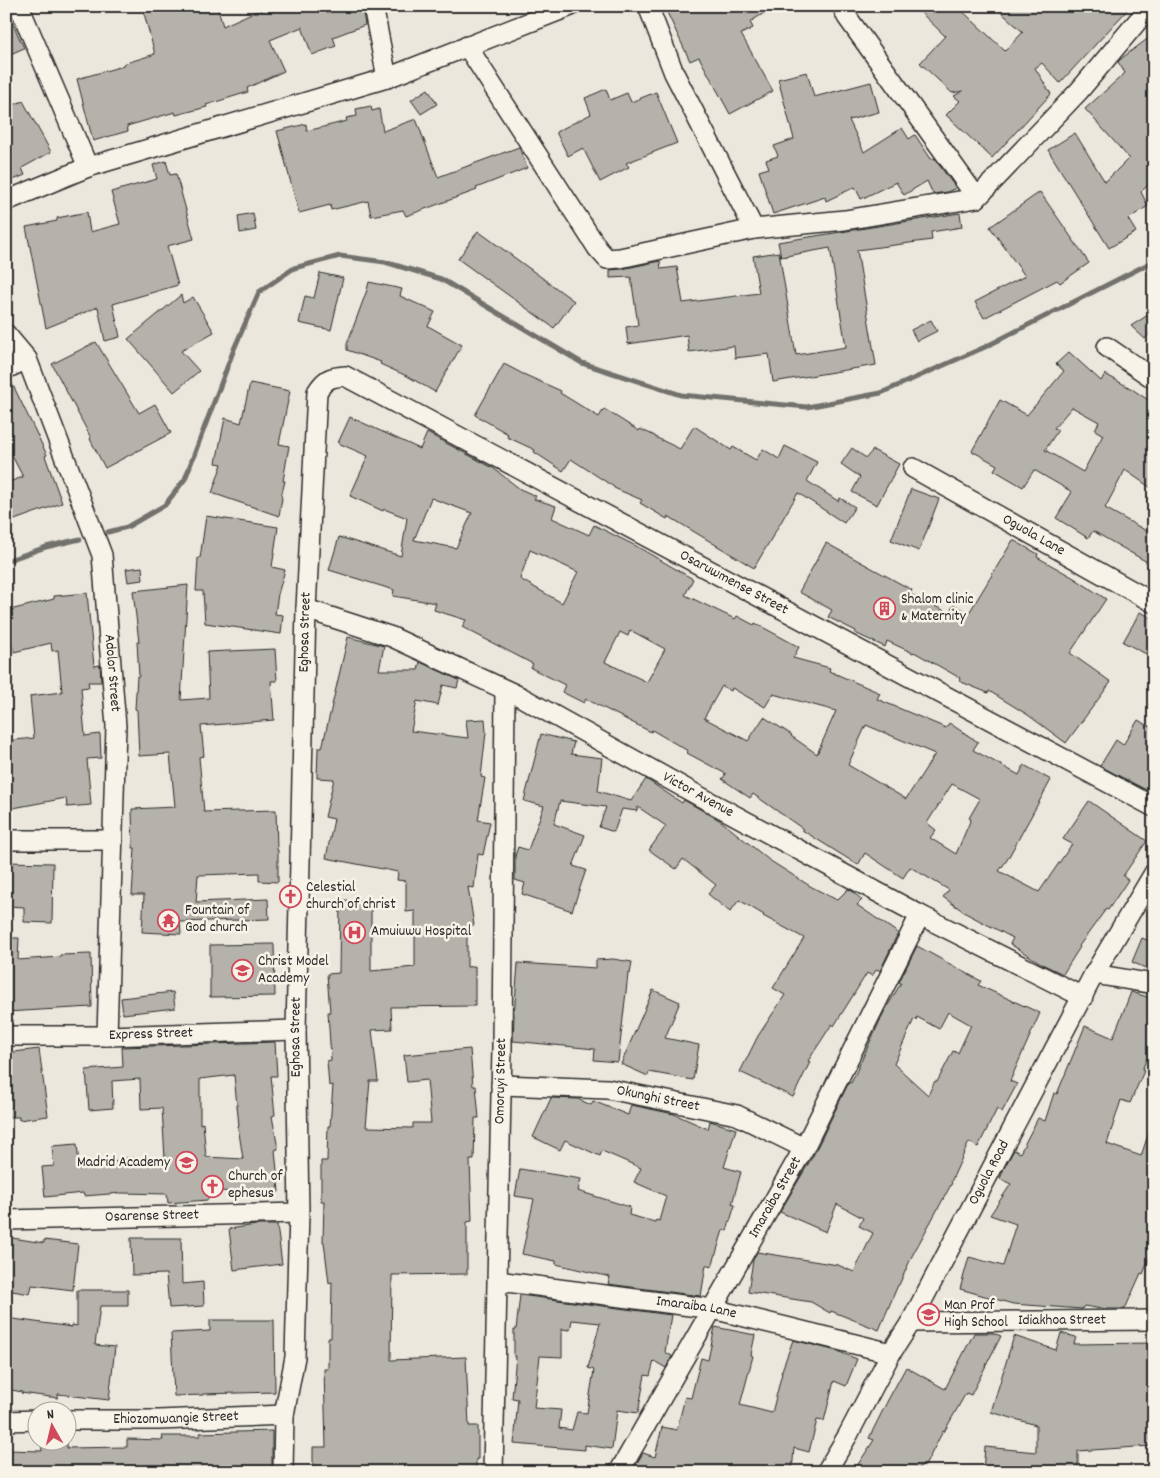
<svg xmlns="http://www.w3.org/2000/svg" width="1160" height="1478" viewBox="0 0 1160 1478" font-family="Dekko,sans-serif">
  <rect width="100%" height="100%" fill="#ebe7dd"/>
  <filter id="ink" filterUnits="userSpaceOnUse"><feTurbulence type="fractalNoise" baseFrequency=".02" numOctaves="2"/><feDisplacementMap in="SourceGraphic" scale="10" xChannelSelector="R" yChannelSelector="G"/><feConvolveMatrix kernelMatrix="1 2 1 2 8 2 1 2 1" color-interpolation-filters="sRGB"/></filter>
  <g filter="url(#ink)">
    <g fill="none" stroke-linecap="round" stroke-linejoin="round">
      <path stroke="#72716c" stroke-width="5" d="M108,532L127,527L165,505L185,479L234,349L259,292L294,268L340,256L385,262L441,279L582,363L681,395L807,407L881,393L985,347L1154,261
        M6,561L46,547L80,539"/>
    </g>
    <path fill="#b5b2ab" stroke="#2b2b2b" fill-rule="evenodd" d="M142,6H217L223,26L256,11L257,12L270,6H362L365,25L333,37L336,46L312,55L302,27L270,40L284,71L247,88L248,92L206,105L207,107L176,115L175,112L127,126L128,131L93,141L77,79L123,66V64L155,54Z
      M664,6H775L750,22L753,28L741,34L773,91L730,114L699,57L690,61Z
      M914,6H957L1005,51L1023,32L994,6H1131L1060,83L1042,63L1035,68L1051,94L992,158L946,115L960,101L954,96L963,91L952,93L920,63L945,36Z
      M6,9L24,48L6,56Z
      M1154,34V179L1141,192L1148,206L1128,219L1136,232L1109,248L1048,150L1075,133L1105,182L1129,158L1085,109L1125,73L1118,62L1122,58Z
      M807,72L814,97L871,82L879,112L849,120L864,152L902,128L909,139L915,135L931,159L934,158L956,188L947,192L933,194L927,181L904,195L896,182L861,199L855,187L826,201L825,197L773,214L759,171L769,168L766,160L778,156L774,146L794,139L778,79Z
      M428,89L437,104L421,114L411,100Z
      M606,89L610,100L627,93L631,102L656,92L677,143L626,163L629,167L600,182L583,148L568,156L556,132L591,114L585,98Z
      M23,101L51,152L22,168L25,175L6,183V108Z
      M371,106L372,111L379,109L383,131L416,119L438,177L519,147L527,168L476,188L477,190L406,216L403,210L371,216L368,201L331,210L330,205L299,213L277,131L306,124L307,131L347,121L346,118L357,116L356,109Z
      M166,161L170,175L176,174L194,239L167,246L178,285L113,304L120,337L105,341L98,307L46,328L26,227L57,221V218L87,212L90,232L120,224L111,192L157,179L153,165Z
      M1040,192L1089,263L1060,283L1057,280L984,318L975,302L1025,276L990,227Z
      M253,213L256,230L240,233L238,216Z
      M960,213L962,227L931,232L932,240L857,250L876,365L773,382L769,354L735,358L734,346L689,352L687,335L628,344L626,327L638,325L631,277L610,278V270L622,269L660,261L661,269L677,267L683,303L759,293L753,256L779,252L796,355L846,347L830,248L781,257L778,242Z
      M478,231L574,301L554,328L458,259Z
      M320,273L343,278L331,330L299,323L305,296L314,298Z
      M369,282L402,289L400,296L435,312L428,326L462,345L435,392L409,377L380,364L381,362L347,350V344L367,290Z
      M181,295L183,303L193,297L214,332L181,351L199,371L174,392L128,339Z
      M1154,311V329L1145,339L1131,326Z
      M931,320L937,331L917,341L911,330Z
      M96,342L139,413L155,404L171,433L105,468L90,439L91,438L52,364Z
      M1069,352L1101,381L1105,374L1132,389L1154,404V490L1125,470L1105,508L1154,535V566L1093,531L1088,538L1056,518L1072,492L1034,470L1023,487L994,470L997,465L972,451L1000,400L1027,415L1064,371L1056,364ZM1072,407L1099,422L1095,430L1103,435L1083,472L1045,450L1058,430L1054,428Z
      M504,364L521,373L561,391L560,393L599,417L604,409L639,431L640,429L655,436V437L680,449L694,426L731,450L733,447L756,460L763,449L779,459L785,446L817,462L807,481L838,501L840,498L855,507L844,523L798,493L754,568L668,516L667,519L640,503L642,500L614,488V487L571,459L563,471L534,452L535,450L507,437L508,434L475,415Z
      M10,379L47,455L45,456L62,503L6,523V483L23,477L6,444V380Z
      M250,383L290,391L279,444L289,446L283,481H285L281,497L282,498L279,516L212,493L222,464L216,463L225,418L241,423Z
      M350,417L420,449L427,433L493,468L520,489L536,496L534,499L556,506L552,518L589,535L594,525L636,546L693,579L685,595L735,619L737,616L754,625L755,623L799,647L793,658L830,668L829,671L880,693L877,699L946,728L949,723L978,742L973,750L1019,775L1024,765L1051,780L1007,860L999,871L1039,892L1072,844L1063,839L1089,801L1147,841L1123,876L1128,880L1108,910L1106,909L1079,946L1080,947L1063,974L1044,965L1010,944L1013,938L967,914L943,897L949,890L910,867L903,878L865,853L858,865L802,830L803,829L753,794L750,798L722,779L726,774L687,753L688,751L652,730L651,732L586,699L584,703L562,692L565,685L531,668L533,664L462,627L466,620L434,610L436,603L393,596L394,590L329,570L339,537L401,556L407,518L384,509L383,511L350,496L368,456L338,443ZM431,498L472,513L456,548L414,540ZM530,550L578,572L562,603L520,579ZM630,630L665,649L647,682L605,662L620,632L628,636ZM722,686L731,691L732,688L765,707L773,694L836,711L817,754L791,736L792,735L764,717L748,741L704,718ZM866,725L935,754L906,799L848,765ZM952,784L980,799L969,818L971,819L956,854L930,838L936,830L927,823Z
      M852,448L866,458L873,450L899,464L877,505L852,492L860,477L841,464Z
      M911,489L939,499L919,551L891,540Z
      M206,516L278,527L272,567L285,570L278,594L275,614L283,615L281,634L205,623L203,591H196L198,558H200Z
      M1013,540L1038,554L1037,557L1074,578L1106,599L1070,653L1111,682L1066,743L1028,715L989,691L988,693L959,681L960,678L914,652L913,653L887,641L885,647L855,633L856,631L828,617L832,610L799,592L826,543L912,590L910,594L949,613L954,605L969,613Z
      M142,567L143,580L128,582L126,569Z
      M188,585L181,700L209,698L207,652L275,649L277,681H271L274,720L201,726L204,756L199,757L204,812L276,810L277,850H278V882L259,881V873L198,875L196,902L268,899L269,919L180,922L181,934L142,932L144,895H132L135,848H133L132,809L175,807L170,754L139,756L137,710L135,709L137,676H139L137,642H139L133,591Z
      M87,593L94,666L100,665L101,682H88L89,687L81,688L85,736L100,734L101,758L87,759L91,805L67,807L66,798L8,809L6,800V778H9L6,755V741L34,738L30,696L62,692L58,650L52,651L51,643L14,652L10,637L6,638V611L54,599V596Z
      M1140,612L1154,619V658L1123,642Z
      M348,637L384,646L379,670H418L420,662L459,680L457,688L443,685L438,705L417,701L411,731L468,738L466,720L485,719L486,732L481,777L485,778L478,820L490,822L483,855L478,854L474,888L468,887L474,925L467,926V967L475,966V1006L391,1007L392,1029L372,1030L378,1081H370L366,1127L413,1128V1123H431L427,1080L407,1082L404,1055L470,1049L473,1086H476L479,1118H475L474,1160H470L472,1221L467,1222V1274L392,1275L391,1360L466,1357L469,1426H478V1459H476V1472H313V1447H326L324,1369H328V1338H331L332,1282L329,1283L324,1242H323L324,1201H321V1161H327L328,1126H330L333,1085L329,1086L327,1061L331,1060L328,1012H330L327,974L339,973L340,900L371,901V971L415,967V911L406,912V881L397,880L398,872L326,858L334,819L325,817L334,779L317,778L318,748H322Z
      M1138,720L1154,729V794L1100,766L1116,740L1123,745Z
      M541,734L574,742L571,754L602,758L598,791L631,801L646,779L682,803L684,800L721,821L769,860L810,886L837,900L848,889L852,891L862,900L857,905L898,933L880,971L877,969L872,976L867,973L834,1026L832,1024L808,1061L810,1062L793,1097L740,1072L758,1036L785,995L773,988L804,938L763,916L764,915L739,900L730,912L708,894L716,885L683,859L676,869L649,850L666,826L638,807L637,811L622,809L614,832L599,827L606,807L560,801L554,824L585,835L573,866L586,870L572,911L522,894L525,883L515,880V856L518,847L528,850L544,806L524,801Z
      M6,862L53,863L52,923L24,922V907L6,906Z
      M6,938H19L18,960L60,957V955L91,954L92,1007L6,1012Z
      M1142,938L1154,943V972L1132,962Z
      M274,944L275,996L210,997V945Z
      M917,946L981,981L978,985L1040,1013L1010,1081L1017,1084L1002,1112L997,1109L978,1147L969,1142L951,1182L952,1183L912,1256L899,1285H898L879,1330L831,1311L830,1313L811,1302L748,1292L753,1260L757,1252L838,1265L854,1272L873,1233L859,1226L863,1218L837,1204L826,1232L780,1212L814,1154L849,1082L851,1083L884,1012L901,983L899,982ZM948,1012L971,1025L958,1053L953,1051L937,1082L935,1081L928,1095L894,1064L914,1019L916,1020L917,1017L939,1029Z
      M613,959L632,962L630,974H628L618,1062L594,1060L595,1049L513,1041L514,1016L518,963L596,968V960Z
      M653,990L680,1002L665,1038L699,1045L693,1080L649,1072L648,1076L621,1064Z
      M173,992L175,1008L123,1014L121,998Z
      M1131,992L1154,999V1041L1142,1070L1144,1071L1130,1103L1121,1100L1107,1144L1141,1156L1151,1126H1154V1225L1148,1241L1154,1243V1247L1143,1274L1141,1273L1125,1309H1102L1084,1306L1082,1309L1013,1304L960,1289L969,1257L1003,1266L1016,1224L990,1215L1011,1184L1000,1179L1004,1168L1014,1150L1020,1153L1038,1118L1045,1121L1054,1093L1057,1094L1085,1026L1113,1038Z
      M275,1042L277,1076H271L275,1115L272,1116L278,1149L275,1150L279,1192L247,1195V1193L208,1190V1200L168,1203L167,1194L122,1193L84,1196L83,1193L45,1197L42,1167L54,1166L52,1146L77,1144L79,1165L122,1161V1158L165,1159L162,1108L141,1109L140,1079L112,1081L113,1108L89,1110L86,1070L123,1067L122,1047ZM234,1075L239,1126H238L243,1159L206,1157L203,1123L200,1124V1079Z
      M39,1049L48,1116L19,1120V1117H6V1053Z
      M551,1098L578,1099L591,1105L593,1101L628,1115L631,1105L674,1114L708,1129L710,1121L736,1129L724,1167L741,1172L732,1204L735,1205L727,1231L723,1230L712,1267L706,1265L701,1296L608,1284L610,1277L556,1264V1261L522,1254L534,1199L515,1196L520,1169L581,1179L578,1191L630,1207L629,1215L655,1222L656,1220L659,1221L666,1196L634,1182L641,1168L602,1151L600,1156L565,1140L560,1150L533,1137Z
      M256,1225H277L282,1264L234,1270L229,1229Z
      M6,1237L44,1243V1240L78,1244L73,1290L32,1285L30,1294L6,1290Z
      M131,1238H181L182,1284L203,1282L204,1306L169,1308L166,1274L132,1275Z
      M77,1290H128V1306H100L95,1345L115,1347L109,1400L58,1394V1398L21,1393L22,1392L6,1389V1318L72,1327V1325L77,1326Z
      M520,1295L671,1315L665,1352L672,1356L666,1368L654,1361L650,1376L645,1375L638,1413L617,1410L612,1449L585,1445V1450L514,1444L518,1399L512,1398L516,1356H514V1330H516ZM572,1320L600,1323L588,1368L594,1370L587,1413L577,1412L572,1430L559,1428L561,1410L534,1408L540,1356L562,1357V1329L570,1330Z
      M210,1320H274L275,1392L203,1394V1395L174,1396L171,1333L210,1331Z
      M715,1327L755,1335L751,1355L753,1356L740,1405L772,1413L782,1373H781L793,1340L837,1351L857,1359L846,1386L834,1381L824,1421L817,1420L809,1452L794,1448L792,1472H678L664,1468L663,1472L632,1471L643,1453L655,1457L662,1427L677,1430L685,1397L691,1398L701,1358L708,1360Z
      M974,1333H993L1001,1336L971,1395L966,1393L944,1432L943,1431L925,1466L922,1464L917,1472H853L874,1440L869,1438L888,1400L906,1367L945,1389Z
      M1061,1333L1076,1337L1074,1344L1154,1343L1153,1416H1149L1151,1446L1078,1451V1472H983L985,1447L1036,1452V1425L991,1412L1014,1336L1056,1350Z
      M272,1431V1472H6V1450L42,1451L41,1440H67V1448L127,1447V1439L163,1440L162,1436H200V1433Z"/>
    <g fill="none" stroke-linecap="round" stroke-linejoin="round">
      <defs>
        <g id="minor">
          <path d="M19,6L88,167"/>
          <path d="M373,6L387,78"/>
          <path d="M648,6L674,73L754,229"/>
          <path d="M842,6L847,17L977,198"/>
          <path d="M467,46L598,249L607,259L620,258L754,229L845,220L977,198L1079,91L1147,10"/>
          <path d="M6,201L88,167L387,78L571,6"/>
          <path id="s1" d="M6,334L27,359L102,555L116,726L107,1036"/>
          <path d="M1107,347L1154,379"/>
          <path d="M6,369L27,359"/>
          <path id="s2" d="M913,468L1154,603"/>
          <path id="s3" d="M306,609L392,637L521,697L699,796L920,915L1083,997"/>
          <path d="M6,840H113"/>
          <path d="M1094,974L1154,984"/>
          <path id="s4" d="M6,1036H107L296,1030"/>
          <path id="s5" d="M501,1085L608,1089L737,1115L804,1148"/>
          <path id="s6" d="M6,1220L299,1213"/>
          <path id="s7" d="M498,1281L713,1309L891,1353"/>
          <path id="s8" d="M911,1322L1154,1320"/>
          <path id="s9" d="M68,1420H159L284,1415"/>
          <path d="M6,1421L38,1420"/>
          <path id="s10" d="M283,1472L284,1415L295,1357L299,1213L296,1030L306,609L317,392C325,379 330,377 345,376L1154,807"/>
          <path id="s11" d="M493,1472L502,1048L505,690"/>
          <path id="s12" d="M619,1472L804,1148L920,915"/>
          <path id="s13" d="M826,1472L848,1435L891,1353L911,1322L1094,974L1154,873"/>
        </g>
      </defs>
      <use href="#minor" stroke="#2b2b2b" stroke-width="22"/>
      <use href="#minor" stroke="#f7f3e8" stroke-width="19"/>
    </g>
  </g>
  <defs>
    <symbol id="building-ring" viewBox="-11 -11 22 22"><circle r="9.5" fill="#f7f3e8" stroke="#d1495b" stroke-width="1.5"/><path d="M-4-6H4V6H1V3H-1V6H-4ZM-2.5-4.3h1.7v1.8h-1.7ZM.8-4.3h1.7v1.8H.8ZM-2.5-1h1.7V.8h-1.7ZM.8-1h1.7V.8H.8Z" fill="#d1495b"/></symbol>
    <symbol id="church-ring" viewBox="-11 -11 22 22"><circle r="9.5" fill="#f7f3e8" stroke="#d1495b" stroke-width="1.5"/><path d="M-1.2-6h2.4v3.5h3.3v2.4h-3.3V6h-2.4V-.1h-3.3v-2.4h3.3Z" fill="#d1495b"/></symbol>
    <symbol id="temple-ring" viewBox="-11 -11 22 22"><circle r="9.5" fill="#f7f3e8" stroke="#d1495b" stroke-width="1.5"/><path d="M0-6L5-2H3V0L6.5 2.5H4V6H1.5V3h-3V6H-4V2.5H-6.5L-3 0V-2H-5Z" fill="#d1495b"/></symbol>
    <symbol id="hospital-ring" viewBox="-11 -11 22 22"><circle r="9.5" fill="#f7f3e8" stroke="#d1495b" stroke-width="1.5"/><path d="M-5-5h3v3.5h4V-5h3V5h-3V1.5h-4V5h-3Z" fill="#d1495b"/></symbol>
    <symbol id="school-ring" viewBox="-11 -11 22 22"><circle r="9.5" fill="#f7f3e8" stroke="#d1495b" stroke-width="1.5"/><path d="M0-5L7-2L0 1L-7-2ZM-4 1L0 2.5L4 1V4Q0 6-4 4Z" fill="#d1495b"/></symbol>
  </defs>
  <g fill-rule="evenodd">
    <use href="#building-ring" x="872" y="596" width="25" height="25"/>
    <use href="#church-ring" x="278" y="884" width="25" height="25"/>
    <use href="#temple-ring" x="156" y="908" width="25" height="25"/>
    <use href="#hospital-ring" x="342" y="920" width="25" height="25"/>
    <use href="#school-ring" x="230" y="958" width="25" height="25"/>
    <use href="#school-ring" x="174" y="1150" width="25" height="25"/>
    <use href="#church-ring" x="200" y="1174" width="25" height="25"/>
    <use href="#school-ring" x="916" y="1302" width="25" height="25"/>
  </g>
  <g text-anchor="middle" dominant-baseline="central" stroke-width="5" stroke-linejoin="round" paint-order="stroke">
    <g font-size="15" fill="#2b2b2b" stroke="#f7f3e8">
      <text stroke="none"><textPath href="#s2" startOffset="138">Oguola Lane</textPath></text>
      <text stroke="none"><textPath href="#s10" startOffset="1556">Osaruwmense Street</textPath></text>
      <text stroke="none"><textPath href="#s10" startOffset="841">Eghosa Street</textPath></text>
      <text stroke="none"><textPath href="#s1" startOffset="361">Adolor Street</textPath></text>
      <text stroke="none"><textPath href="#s3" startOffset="435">Victor Avenue</textPath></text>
      <text stroke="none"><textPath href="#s4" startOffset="145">Express Street</textPath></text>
      <text stroke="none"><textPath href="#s10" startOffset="436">Eghosa Street</textPath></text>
      <text stroke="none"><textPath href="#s11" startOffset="391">Omoruyi Street</textPath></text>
      <text stroke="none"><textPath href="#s5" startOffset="158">Okunghi Street</textPath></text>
      <text stroke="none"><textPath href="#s13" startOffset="341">Oguola Road</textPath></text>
      <text stroke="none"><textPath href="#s12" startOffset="316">Imaraiba Street</textPath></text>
      <text stroke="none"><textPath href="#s6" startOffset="146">Osarense Street</textPath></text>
      <text stroke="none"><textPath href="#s7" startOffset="200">Imaraiba Lane</textPath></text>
      <text stroke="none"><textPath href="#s8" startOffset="151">Idiakhoa Street</textPath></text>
      <text stroke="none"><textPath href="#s9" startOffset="108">Ehiozomwangie Street</textPath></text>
    </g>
    <g font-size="15" fill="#2b2b2b" stroke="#f7f3e8" text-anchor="start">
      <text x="901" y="600">Shalom clinic<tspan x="901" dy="17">&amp; Maternity</tspan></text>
      <text x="306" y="888">Celestial<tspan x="306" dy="17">church of christ</tspan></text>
      <text x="185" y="911">Fountain of<tspan x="185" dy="17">God church</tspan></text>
      <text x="371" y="932">Amuiuwu Hospital</text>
      <text x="258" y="962">Christ Model<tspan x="258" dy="17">Academy</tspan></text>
      <text x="170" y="1163" text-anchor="end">Madrid Academy</text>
      <text x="228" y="1177">Church of<tspan x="228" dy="17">ephesus</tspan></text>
      <text x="944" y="1306">Man Prof<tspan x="944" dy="17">High School</tspan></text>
    </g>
  </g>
  <rect width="1160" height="1478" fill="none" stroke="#f7f3e8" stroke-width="25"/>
  <rect x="12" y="12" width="1135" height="1453" fill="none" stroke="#2b2b2b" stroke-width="2" filter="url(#ink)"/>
  <g transform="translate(52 1426) rotate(352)"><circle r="24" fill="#f7f3e8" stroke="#a5a39c"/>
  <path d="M0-4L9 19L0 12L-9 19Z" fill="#d1495b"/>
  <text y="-8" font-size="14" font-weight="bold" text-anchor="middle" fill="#2b2b2b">N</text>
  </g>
</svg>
